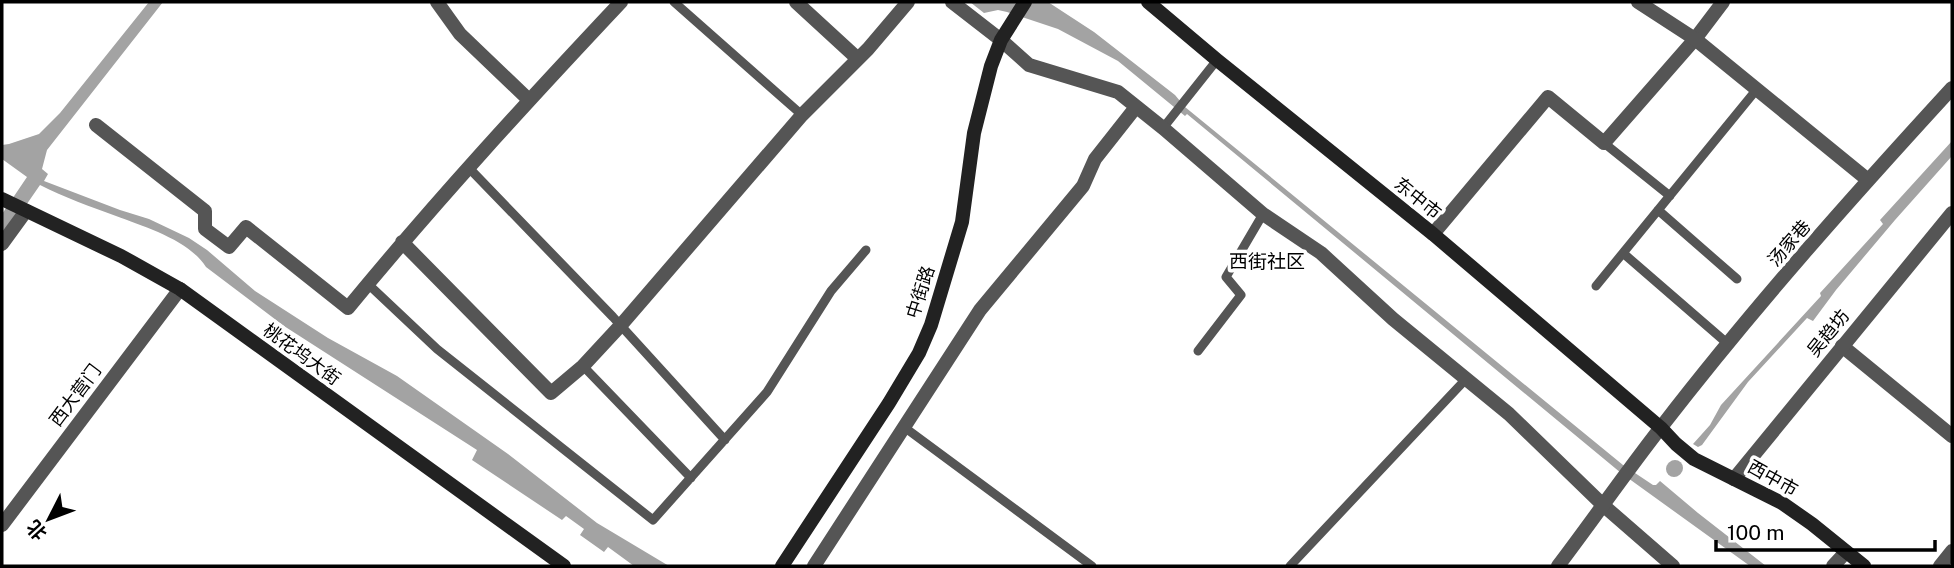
<svg xmlns="http://www.w3.org/2000/svg" width="1954" height="568" viewBox="0 0 1954 568" font-family="'Public Sans','Noto Sans SC',sans-serif">
  <rect width="100%" height="100%" fill="#fff"/>
  <path fill="#a3a3a3" d="M149,2H163L47,150L42,169L48,174L44,181L120,210L149,219L189,238L207,250L255,291L328,338L397,376L508,454L597,523L669,566H634L608,547L604,552L580,535L584,529L566,516L562,520L472,460L477,450L284,326L206,267C189,240 145,227 116,216C91,207 64,197 40,185L2,240V214L27,177L2,159V145L9,144L39,134L60,113Z
    M970,2H1048L1094,32L1175,95L1185,107L1623,465L1653,485H1656L1660,481L1698,513L1766,566H1750L1621,473L1187,114L1185,116L1118,61L1058,29L1007,12L998,10L984,13Z
    M1952,141V156L1895,220L1836,290L1813,321L1807,318L1748,382L1702,445L1698,447L1693,444L1710,425L1721,405L1821,296L1820,293L1883,224L1880,220Z"/>
  <g fill="none" stroke-linecap="round" stroke-linejoin="round">
    <path stroke="#a3a3a3" stroke-width="16" d="M1674,469L1675,468"/>
    <path stroke="#555" stroke-width="9" d="M674,2L802,115
      M1163,128L1217,60
      M1604,143L1670,196
      M468,167L613,317L725,440
      M1658,210L1737,279
      M1623,253L1728,344
      M368,284L437,349L653,520L767,392L831,291L866,250
      M1596,286L1757,89
      M1198,351L1241,295L1226,277L1263,214
      M583,366L691,478
      M904,427L1092,566
      M1290,566L1466,379"/>
    <path stroke="#555" stroke-width="14" d="M437,2L460,34L529,100
      M796,2L858,59
      M952,2L1001,40L1029,65L1118,92L1163,128L1263,214L1321,253L1393,319L1509,414L1604,506L1673,566
      M96,125L205,211V229L229,247L246,227L348,308C435,202 527,102 621,2
      M1433,234L1548,97L1604,143L1695,39L1723,2
      M402,242L551,393L583,366L621,325L802,115L868,49L908,2
      M2,244L26,211
      M1842,346L1952,436
      M814,566L980,310L1083,186L1095,159L1136,107
      M1833,566L1846,552
      M1940,566L1952,551"/>
    <path stroke="#555" stroke-width="14" d="M1638,2L1695,39L1868,180
      M1734,479L1952,213
      M2,525L180,289
      M1558,566C1593,520 1626,472 1662,426C1753,308 1852,197 1952,88"/>
    <path stroke="#222" stroke-width="14" d="M1148,2L1217,60L1433,234L1661,428L1676,444L1694,459L1782,503L1812,524L1864,566
      M2,199L121,256L180,289L564,566
      M782,566L889,403L919,353L931,325L962,222L974,133L991,66L1001,40L1025,2"/>
  </g>
  <g text-anchor="middle" dominant-baseline="central" stroke-width="7" stroke-linejoin="round" paint-order="stroke">
    <g font-size="18" fill="#000" stroke="#fff">
      <text transform="translate(1418 198) rotate(39)">东中市</text>
      <text transform="translate(1789 243) rotate(-49)">汤家巷</text>
      <text transform="translate(920 292) rotate(-72)">中街路</text>
      <text transform="translate(1828 333) rotate(-51)">吴趋坊</text>
      <text transform="translate(302 354) rotate(36)">桃花坞大街</text>
      <text transform="translate(75 395) rotate(-53)">西大营门</text>
      <text transform="translate(1773 478) rotate(29)">西中市</text>
    </g>
    <g font-size="19" fill="#000" stroke="#fff">
      <text x="1267" y="261">西街社区</text>
    </g>
  </g>
  <rect width="1954" height="568" fill="none" stroke="#000000" stroke-width="7"/>
  <g transform="translate(49 519) rotate(228)" stroke="#ffffff" stroke-width="5" paint-order="stroke">
  <path d="M0-5L12 26L0 18L-12 26Z" fill="#000000"/>
  <text y="-10" font-size="19" font-weight="bold" text-anchor="middle" fill="#000000">北</text>
  </g>
  <path d="M1716 540v10h219v-10" fill="none" stroke="#000000" stroke-width="3.5"/>
  <text x="1727" y="540" font-size="21" fill="#000000" stroke="#ffffff" stroke-width="5" paint-order="stroke">100 m</text>
</svg>
